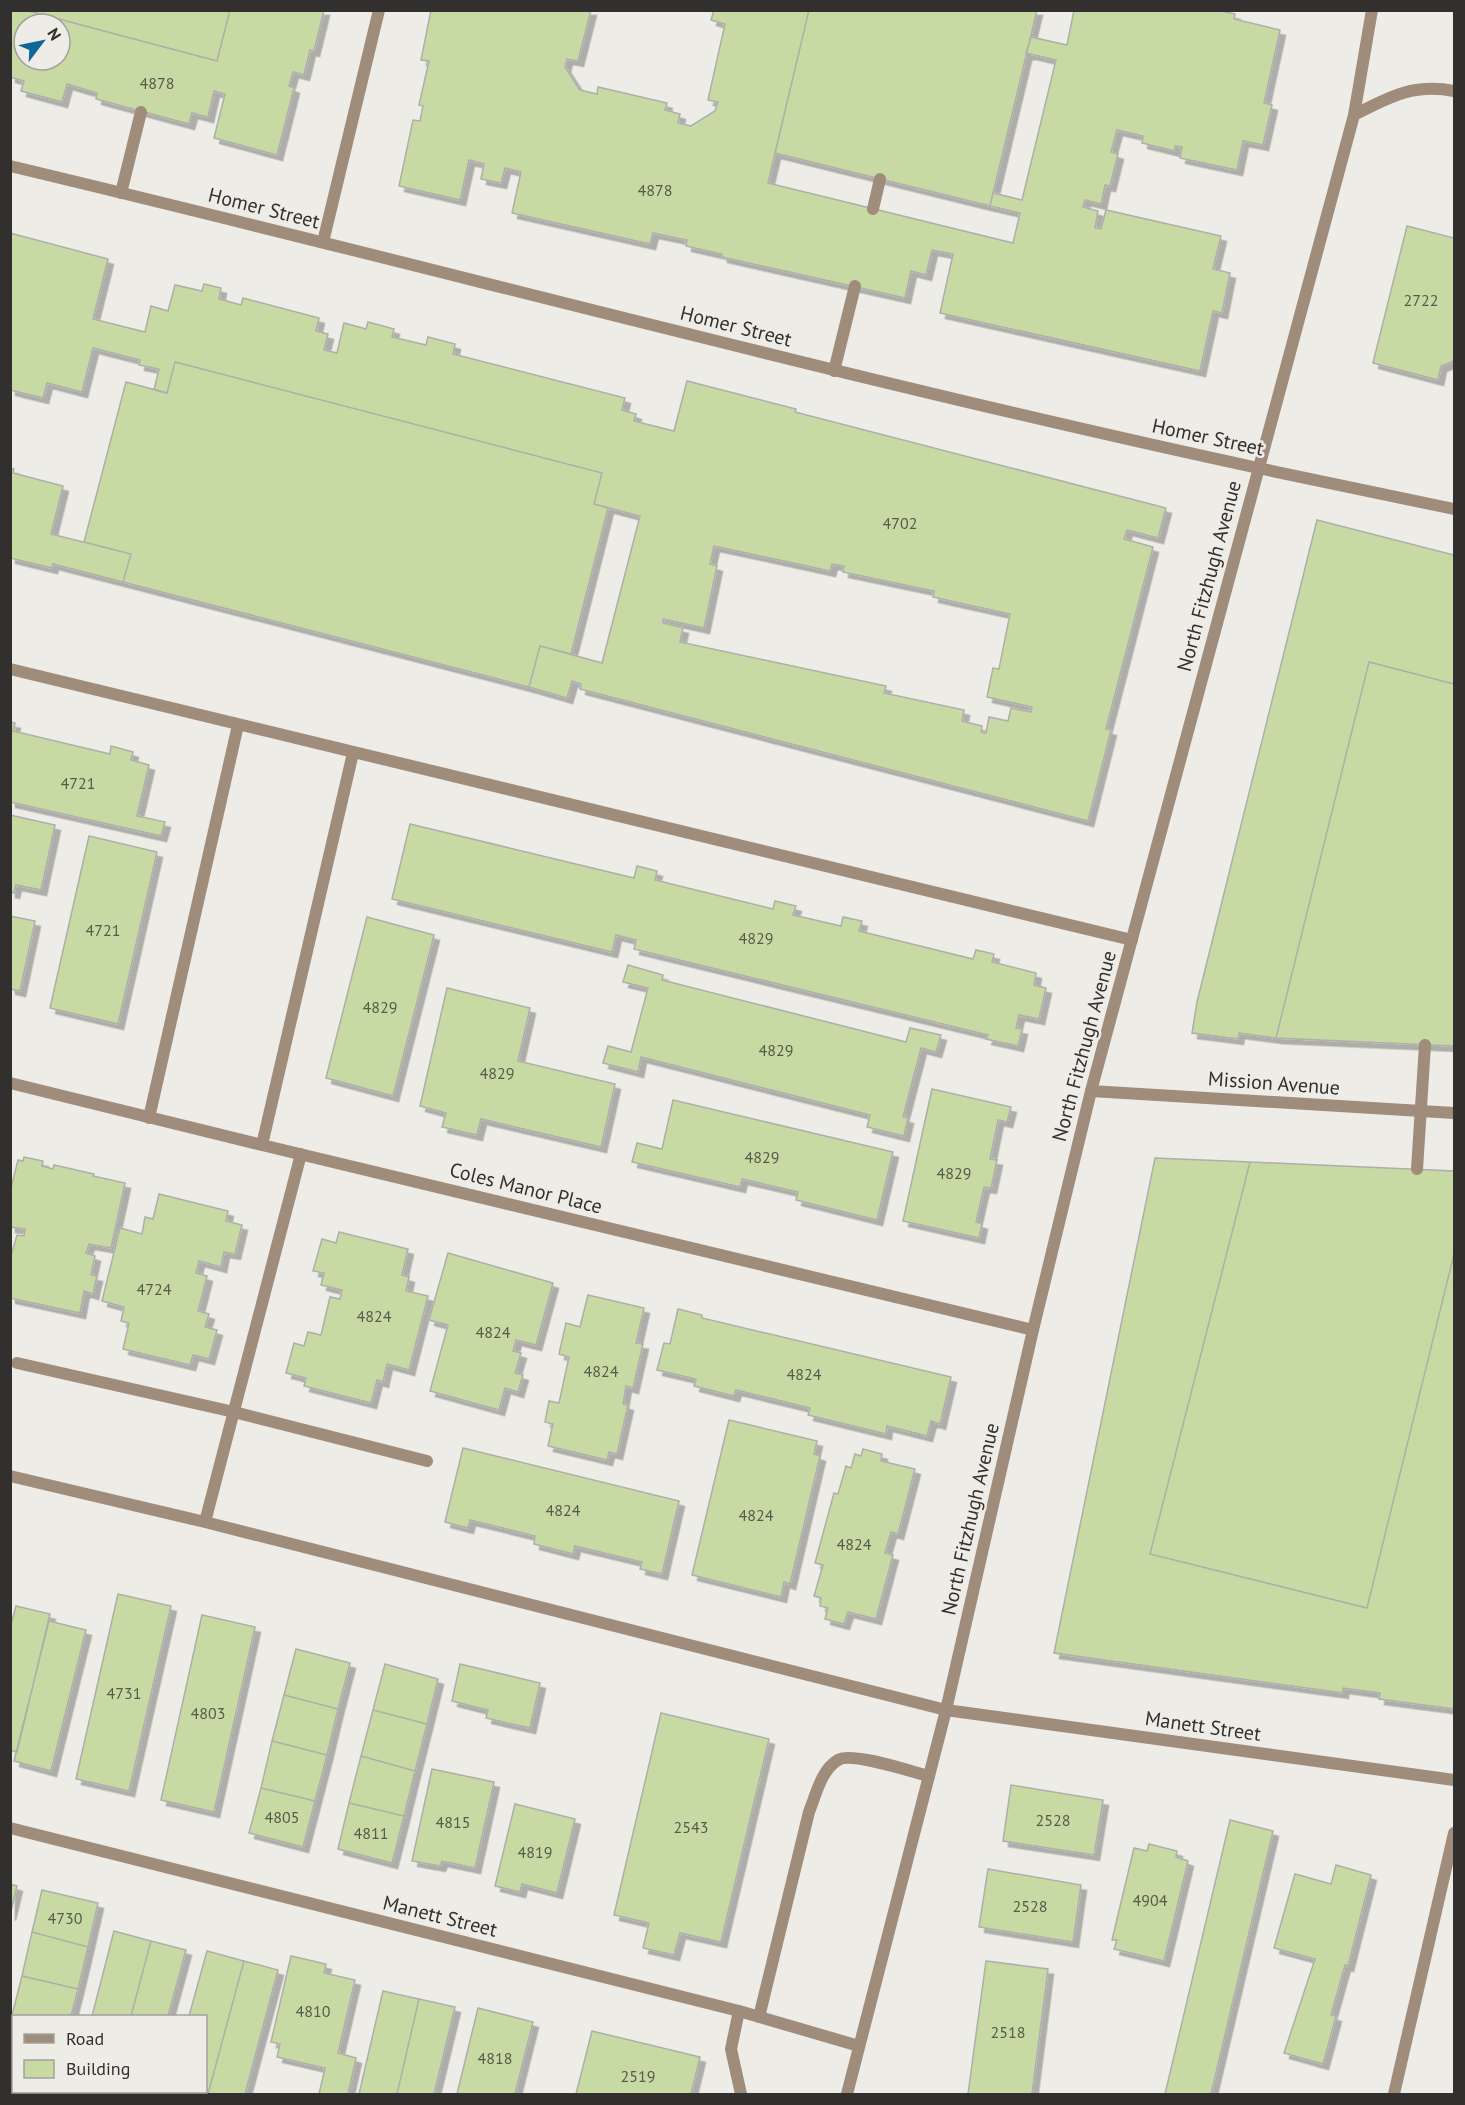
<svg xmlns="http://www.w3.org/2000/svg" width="1465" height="2105" viewBox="0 0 1465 2105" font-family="'PT Sans',sans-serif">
  <defs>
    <filter id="shadow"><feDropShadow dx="5.5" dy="5.5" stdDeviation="0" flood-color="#0004"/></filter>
  </defs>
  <rect width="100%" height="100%" fill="#edece6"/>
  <path fill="#c8daa3" stroke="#adafa9" stroke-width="1.5" fill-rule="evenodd" filter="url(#shadow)" d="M10,10H25L217,61L230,10H324L314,51L310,50L304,75L293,72L289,86L294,88L277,155L214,138L225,94L214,91L208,117L192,113L189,124L96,99L97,93L67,84L62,102L21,91L24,81L10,77ZM24,24H60V60H24Z
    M25,10H230L217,61Z
    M431,10H591L578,61L567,59L565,67L580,90L597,94L598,87L667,103L665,110L680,114L678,123L691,126L715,111L718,102L708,100L725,24L711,20L714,10H809L768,183L1013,243L1020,213L990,206L993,193L1022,200L1056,60L1026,53L1031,37L1067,45L1074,10H1217L1235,14L1234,19L1280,30L1264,103L1272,105L1263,145L1243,141L1237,170L1180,158L1182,147L1175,146V151L1142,143L1143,136L1117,130L1111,152L1118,154L1110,186L1105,185L1101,204L1085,200L1083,207L1098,211L1095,228L1101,229L1106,210L1221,236L1213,269L1230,273L1222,313L1213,311L1200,371L940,313L953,254L932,250L926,275L911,271L905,298L722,257V254L686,246L687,240L653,233L650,244L512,213L521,172L505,168L501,183L481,179L484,164L469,160L460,200L399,186L413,120L420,121L423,106L419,105L429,61L421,60Z
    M809,10H1037L990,206L775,153Z
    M1407,226L1454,238V361L1441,366L1438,380L1373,363Z
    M10,233L108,259L93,319L145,332L151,306L168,311L175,285L202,291L204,284L221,288L219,299L241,305L243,298L319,318L316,331L328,334L324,350L337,353L344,323L366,329L368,322L394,329L392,337L426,345L428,337L455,344L453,354L625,398L622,410L636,414L634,421L674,431L687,381L796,409L795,412L1166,508L1158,538L1127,530L1124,539L1153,547L1106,729L1111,730L1088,821L580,689L581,684L572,681L567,698L529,687L540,646L602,663L640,516L594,504L602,473L175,362L167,393L154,390L159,369L139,365L140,360L93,348L82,392L47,383L43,398L10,390ZM714,546L830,571L832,564L844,566L843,572L934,591L933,597L1010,614L999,669L993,668L987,697L1032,707L1031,712L1011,708L1008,721L989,717L986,733L981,732L982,726L962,721L964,710L884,693L886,686L680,642L683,628L663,623V619L704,628L717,566L710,564Z
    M175,362L602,473L594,504L608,508L571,654L540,646L529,687L123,582L131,554L84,542L126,382L167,393Z
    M10,468L14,469L13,473L63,486L51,534L131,554L123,582L53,564L52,568L10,558Z
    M1317,520L1454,555V684L1369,662L1276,1038L1239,1033L1238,1039L1192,1033L1197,1002Z
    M1369,662L1454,684V1046L1276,1038Z
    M10,722L15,723L13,731L110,754L111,746L133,752L131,760L149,765L137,816L165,822L161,836L10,802Z
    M10,815L55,825L41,890L16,885L14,893L10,892Z
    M410,824L634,878L637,866L657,871L655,880L773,909L775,901L796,906L793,915L841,926L843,917L862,921L859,931L973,959L976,950L994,954L992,962L1036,973L1034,985L1046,988L1039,1019L1019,1015L1016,1028L1022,1029L1018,1046L986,1039L988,1035L634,949L636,940L616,935L612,952L392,899Z
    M89,836L157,852L118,1024L50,1008Z
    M10,916L35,921L20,991L10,989Z
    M367,917L434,935L393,1096L326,1078Z
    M628,965L663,975L662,980L906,1042L910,1028L941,1035L936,1052L921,1048L903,1117L908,1118L904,1136L867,1127L870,1115L641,1057L638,1072L603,1063L608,1046L631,1052L648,988L623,982Z
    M447,988L530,1008L518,1061L615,1084L601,1147L481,1119L477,1135L442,1127L446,1113L420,1106Z
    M932,1089L1011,1107L1007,1122L998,1120L990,1159L997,1160L991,1188L984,1187L976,1222L982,1224L979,1238L903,1221Z
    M673,1100L893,1152L877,1220L796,1200L798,1192L742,1179L740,1187L632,1162L637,1143L662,1149Z
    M24,1157L43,1161L42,1166L53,1169L54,1165L94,1174L93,1176L125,1183L111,1248L89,1244L86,1253L95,1256L91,1275L97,1276L93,1294L84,1291L80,1313L10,1298V1259L17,1235L24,1236L25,1229L10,1227V1192L18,1160L23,1161Z
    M1155,1158L1250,1162L1150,1554L1367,1608L1454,1254V1709L1379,1699L1380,1693L1343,1688V1693L1054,1653Z
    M1250,1162L1454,1171V1254L1367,1608L1150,1554Z
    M159,1194L228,1211L226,1221L242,1225L235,1254L224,1252L221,1267L199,1261L196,1273L207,1276L198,1311L209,1314L205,1327L217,1330L209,1359L193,1355L190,1365L123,1349L129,1323L121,1321L124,1307L102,1301L120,1228L142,1234L145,1217L153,1219Z
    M339,1232L408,1249L402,1275L409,1277L406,1291L428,1296L409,1370L387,1364L383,1382L377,1380L371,1403L304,1386L306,1378L286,1373L294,1343L304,1346L308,1332L321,1335L330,1297L340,1299L342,1290L321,1285L324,1273L313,1271L322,1239L336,1243Z
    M448,1253L553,1283L536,1345L516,1340L513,1351L521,1353L515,1373L523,1375L518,1392L505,1388L499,1410L430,1391L448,1325L429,1320Z
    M588,1295L644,1308L636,1343L643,1344L633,1388L626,1386L623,1404L628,1405L617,1454L609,1452L607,1460L548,1446L553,1424L545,1422L549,1401L559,1403L569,1357L559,1354L566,1323L580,1327Z
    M678,1309L702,1315V1318L951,1377L940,1424L931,1421L927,1436L887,1426L886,1434L808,1415L810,1408L736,1390L734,1396L694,1386L696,1379L657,1370L664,1343L670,1344Z
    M729,1420L817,1441L814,1454L820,1456L790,1584L784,1582L781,1597L692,1575Z
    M463,1448L679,1501L662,1574L640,1569L642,1562L575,1546L573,1554L534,1544L535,1536L470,1520L468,1528L445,1522Z
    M863,1449L882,1454L881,1461L915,1469L898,1534L891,1532L885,1553L893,1555L876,1619L848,1612L844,1624L825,1619L828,1608L820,1606L821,1598L814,1596L823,1565L815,1563L834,1493L838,1494L846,1466L851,1468L855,1454L861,1456Z
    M118,1594L171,1606L129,1791L76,1779Z
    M16,1606L50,1614L17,1752L10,1750V1628Z
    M202,1615L255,1627L214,1812L161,1800Z
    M49,1621L86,1630L51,1771L14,1761Z
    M296,1649L350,1663L338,1709L284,1695Z
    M385,1664L438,1679L427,1724L373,1710Z
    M460,1664L540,1683L530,1728L486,1718L488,1710L452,1701Z
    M284,1695L338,1709L327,1755L272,1741Z
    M373,1710L427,1724L415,1771L361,1756Z
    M661,1713L769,1739L721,1942L680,1933L674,1955L643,1948L649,1923L614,1915Z
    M272,1741L327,1755L315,1801L261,1788Z
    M361,1756L415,1771L404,1816L349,1803Z
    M432,1769L494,1782L475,1868L442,1861L440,1866L412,1861Z
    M1011,1785L1103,1800L1094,1855L1003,1841Z
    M261,1788L315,1801L303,1847L249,1833Z
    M349,1803L404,1816L392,1863L338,1849Z
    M515,1804L575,1819L557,1893L522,1884L520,1892L495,1886Z
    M1230,1820L1273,1831L1211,2094H1165Z
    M1149,1844L1177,1851L1176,1857L1188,1861L1164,1961L1114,1949L1117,1940H1112L1134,1848L1147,1851Z
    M1336,1865L1371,1875L1348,1966L1345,1965L1331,2015L1336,2016L1323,2064L1284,2053L1315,1959L1274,1948L1295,1874L1331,1884Z
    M988,1869L1081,1885L1073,1942L979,1927Z
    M10,1884L17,1886L10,1915Z
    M42,1890L98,1903L88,1947L32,1932Z
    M114,1931L151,1941L131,2016H92Z
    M32,1932L88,1947L78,1989L22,1976Z
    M151,1941L186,1950L168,2016H131Z
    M207,1951L244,1961L208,2094H169V2092H206V2016H189Z
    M291,1956L326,1964L324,1973L355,1980L338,2053L356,2058L348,2094H319L325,2068L277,2057L280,2044L271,2042Z
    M244,1961L278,1970L245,2094H208Z
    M986,1961L1048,1969L1032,2094H968Z
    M22,1976L78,1989L71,2016H14V2019H11Z
    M383,1991L419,1999L397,2094H359Z
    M419,1999L455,2007L434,2094H397Z
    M478,2008L533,2022L515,2094H457Z
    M11,2019H14V2065L10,2064Z
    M592,2031L700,2057L691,2094H576Z"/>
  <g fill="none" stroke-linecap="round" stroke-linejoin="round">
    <path stroke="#9f8c7b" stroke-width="12" d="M121,193L141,112
      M873,209L880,179
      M323,242L379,10
      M834,371L855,286
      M1258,468L1454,509
      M10,669L1132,940
      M10,1083L262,1145L1033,1330
      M149,1118L238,725
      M262,1145L353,753
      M1417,1169L1425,1045
      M17,1363L234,1412L427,1461
      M10,1476L205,1522L946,1710
      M205,1522L301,1154
      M739,2011L731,2049L741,2094
      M759,2017L809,1812C816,1795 821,1770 838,1760C851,1751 912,1772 929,1776
      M1394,2094L1454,1833"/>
    <path stroke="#9f8c7b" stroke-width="12" d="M10,166C427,265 840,378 1258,468
      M1091,1091L1454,1113
      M946,1710L1454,1780
      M10,1828L739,2011L859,2046"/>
    <path stroke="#9f8c7b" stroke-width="12" d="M1354,115C1389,97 1414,83 1454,91
      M847,2094L946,1710L1033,1330L1091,1091L1354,115L1372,10"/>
  </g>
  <g text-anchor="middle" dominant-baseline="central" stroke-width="5" stroke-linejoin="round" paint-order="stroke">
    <g font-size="16" fill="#575a4b">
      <text x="157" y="83">4878</text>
      <text x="655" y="190">4878</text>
      <text x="1421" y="300">2722</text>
      <text x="900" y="523">4702</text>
      <text x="78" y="783">4721</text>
      <text x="103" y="930">4721</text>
      <text x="756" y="938">4829</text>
      <text x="380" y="1007">4829</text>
      <text x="776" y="1050">4829</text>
      <text x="497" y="1073">4829</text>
      <text x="762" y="1157">4829</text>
      <text x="954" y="1173">4829</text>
      <text x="154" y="1289">4724</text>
      <text x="374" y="1316">4824</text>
      <text x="493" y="1332">4824</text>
      <text x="601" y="1371">4824</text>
      <text x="804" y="1374">4824</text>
      <text x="563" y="1510">4824</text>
      <text x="756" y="1515">4824</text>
      <text x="854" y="1544">4824</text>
      <text x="124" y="1693">4731</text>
      <text x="208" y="1713">4803</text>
      <text x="282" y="1817">4805</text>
      <text x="1053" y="1820">2528</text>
      <text x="453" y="1822">4815</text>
      <text x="691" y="1827">2543</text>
      <text x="371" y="1833">4811</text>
      <text x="535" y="1852">4819</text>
      <text x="1150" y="1900">4904</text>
      <text x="1030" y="1906">2528</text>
      <text x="65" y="1918">4730</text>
      <text x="313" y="2011">4810</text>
      <text x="1008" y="2032">2518</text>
      <text x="495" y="2058">4818</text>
      <text x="638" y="2076">2519</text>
    </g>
    <g font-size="20" fill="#31302e" stroke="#edece6">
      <text transform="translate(264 208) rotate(14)">Homer Street</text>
      <text transform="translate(736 326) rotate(14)">Homer Street</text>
      <text transform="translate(1208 437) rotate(12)">Homer Street</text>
      <text transform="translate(1209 576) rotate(-75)">North Fitzhugh Avenue</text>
      <text transform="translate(1084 1046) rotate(-75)">North Fitzhugh Avenue</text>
      <text transform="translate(1274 1083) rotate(4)">Mission Avenue</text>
      <text transform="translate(526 1188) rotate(14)">Coles Manor Place</text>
      <text transform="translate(970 1519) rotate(-77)">North Fitzhugh Avenue</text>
      <text transform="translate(1203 1726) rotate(8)">Manett Street</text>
      <text transform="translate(440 1916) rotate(14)">Manett Street</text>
    </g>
  </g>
  <rect width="1465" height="2105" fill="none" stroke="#31302e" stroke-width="24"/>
  <rect x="12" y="2015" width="195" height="78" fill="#edece6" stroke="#a2a19c" stroke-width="1.5"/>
  <rect x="24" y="2034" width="30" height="9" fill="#9f8c7b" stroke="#a2a19c" stroke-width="1.5"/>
  <text x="66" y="2045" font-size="18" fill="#31302e">Road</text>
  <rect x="24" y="2060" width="30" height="18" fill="#c8daa3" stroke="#a2a19c" stroke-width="1.5"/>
  <text x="66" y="2075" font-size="18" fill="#31302e">Building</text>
  <g transform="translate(42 42) rotate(58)"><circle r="28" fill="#edece6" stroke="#a2a19c" stroke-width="1.5"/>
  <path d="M0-4.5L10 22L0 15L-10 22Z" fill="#0f6697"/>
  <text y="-9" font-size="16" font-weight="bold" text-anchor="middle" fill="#31302e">N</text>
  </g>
</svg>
